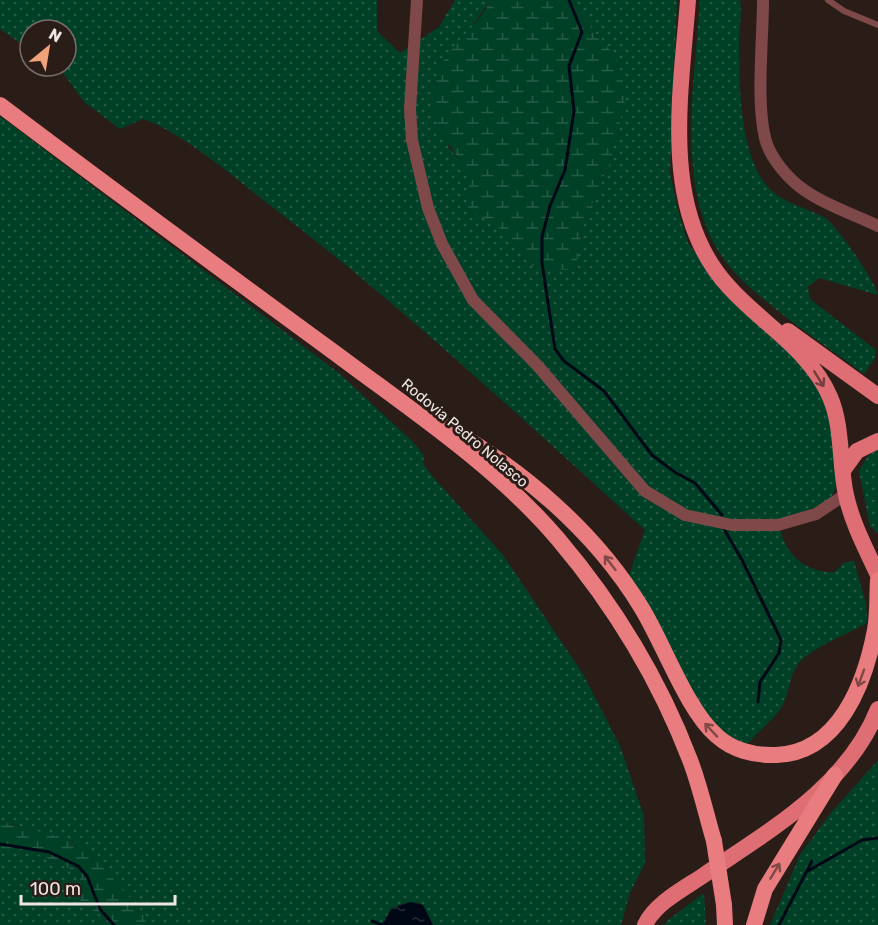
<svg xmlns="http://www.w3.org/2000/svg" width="878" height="925" viewBox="0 0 878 925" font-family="Rubik,sans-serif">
  <defs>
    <pattern id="grass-dots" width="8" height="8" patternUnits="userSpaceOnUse" patternTransform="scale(1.5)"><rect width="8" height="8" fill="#004027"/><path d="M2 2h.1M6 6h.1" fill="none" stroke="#265b46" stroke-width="1.8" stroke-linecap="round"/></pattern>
    <pattern id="wetland-marsh" width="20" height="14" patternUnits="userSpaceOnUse" patternTransform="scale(1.5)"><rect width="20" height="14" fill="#004027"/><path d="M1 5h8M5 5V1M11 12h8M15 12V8" fill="none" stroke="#265b46"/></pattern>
    <pattern id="water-ripples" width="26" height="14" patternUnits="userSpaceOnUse" patternTransform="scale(1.5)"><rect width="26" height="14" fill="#000815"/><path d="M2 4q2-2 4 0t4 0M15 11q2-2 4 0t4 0" fill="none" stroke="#262c37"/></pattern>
  </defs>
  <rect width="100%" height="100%" fill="#2a1d18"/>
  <path fill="url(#grass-dots)" d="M0,0H377V31L400,53L439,27L455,0H491L472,26L448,147C465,167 475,180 469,208L508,234L533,266L576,270L582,227L610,162L616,57L574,7V0H677L670,172L677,207L688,243L714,278L815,370L843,470L831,498L780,529C786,556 808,574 835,572L843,563L854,561L866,604L867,623C847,634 806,650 796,667C788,681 789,698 779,711C767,726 752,736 742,752L703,718L627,581L645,530C521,418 400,304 267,203C235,178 180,131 143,119L120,129L84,102L61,70L54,66H66V30H30V50L0,29Z
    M700,0H740C742,13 740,24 739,36C739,77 739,140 760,176C775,202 800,205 824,217C835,223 876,282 878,295L819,278L808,287L810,299L876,350L875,358L864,374C821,342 776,314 738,276C670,208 695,87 700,0Z
    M0,116L339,373L416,445L424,456L423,464L433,477L503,555L583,674L620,746L644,816L645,863L630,893L621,925H433L423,905C403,898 391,907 382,925H146L145,915L101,866L75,842L0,821Z
    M878,449V534L870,526L859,471L868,456Z
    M878,760V925H770L800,855L830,814Z
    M18,845L75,871L82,882L79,890L87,906L102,916L106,925H0V849Z
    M704,893L706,925H664L668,920Z"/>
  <path fill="url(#wetland-marsh)" d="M491,0H574V7L616,57L625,100L610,162L582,227L576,271L533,266L508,234L468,208C481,156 421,142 435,82C443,46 476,31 491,0Z
    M0,821C29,831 60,833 87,849L145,915L146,925H106L102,916L80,902L82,882L75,871L18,845L11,850L0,849Z"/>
  <path fill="url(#water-ripples)" d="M411,902L423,905L433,925H382L392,908Z"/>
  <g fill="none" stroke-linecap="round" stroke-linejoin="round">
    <path stroke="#000815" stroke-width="3" d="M569,0L582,32L569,66L574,111L565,170L550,206L542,237V263L555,349L564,361L604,391L652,455L676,473L695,483L722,515
      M724,529L742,560L781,640L779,653L760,682L758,702
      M0,844L49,852L78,866L87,876L100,909L114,925
      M808,871L862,840L878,838
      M372,921L382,925
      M779,925L812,861"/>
    <path stroke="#7f494a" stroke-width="6" d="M828,0L844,11L878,25"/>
    <path stroke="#7f494a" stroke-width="12" d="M417,0L410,109L412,140L428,208L442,244L473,300L537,365L645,491L685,515L732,525H778L816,514L846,494
      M763,0C763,41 756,100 765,138C770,159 790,181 807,192C828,206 855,215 878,226"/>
    <path stroke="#de6e73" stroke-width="16" d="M688,0C681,94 659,212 729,287C761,323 810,350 830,397C843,427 839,463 846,495C852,523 866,549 878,575
      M788,331L878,396
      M844,469L857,451L878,441
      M645,925C655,903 685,888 704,875C770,830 847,787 878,709"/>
    <path stroke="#e97c7f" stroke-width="16" d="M0,105C111,189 223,271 335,353C411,410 496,466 558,539C614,605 659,679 690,760C700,786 706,814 714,841
      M442,424C520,468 594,530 641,607C663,642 687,711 717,736C732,750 755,756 776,755C839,753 865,683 875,630C878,614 877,596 878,580
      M724,905L725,925
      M754,925L765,889L835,775"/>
    <path stroke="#e97c7f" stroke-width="16" d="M714,841L724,905"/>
  </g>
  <defs><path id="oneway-shaft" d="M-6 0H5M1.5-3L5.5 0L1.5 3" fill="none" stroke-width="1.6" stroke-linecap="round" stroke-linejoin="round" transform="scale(1.5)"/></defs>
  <use stroke="#723d3c" href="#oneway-shaft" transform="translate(819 379) rotate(58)"/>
  <g stroke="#804846">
    <use href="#oneway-shaft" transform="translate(610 563) rotate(-128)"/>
    <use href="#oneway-shaft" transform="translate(861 678) rotate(110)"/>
    <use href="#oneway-shaft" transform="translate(711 730) rotate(-133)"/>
    <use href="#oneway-shaft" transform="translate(775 871) rotate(-59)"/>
  </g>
  <g text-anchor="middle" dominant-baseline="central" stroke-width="6" stroke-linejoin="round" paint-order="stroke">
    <g font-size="15" fill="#efe5e2" stroke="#2a1d18">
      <text transform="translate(465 433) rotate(40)">Rodovia Pedro Nolasco</text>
    </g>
  </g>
  <g transform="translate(48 48) rotate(30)"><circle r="28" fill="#2a1d18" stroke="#796d69" stroke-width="1.5"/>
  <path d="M0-4.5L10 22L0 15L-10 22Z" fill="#f1a27b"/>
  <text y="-9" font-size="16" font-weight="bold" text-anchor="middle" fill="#efe5e2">N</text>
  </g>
  <path d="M21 895v9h154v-9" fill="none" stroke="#efe5e2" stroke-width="3"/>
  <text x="30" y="895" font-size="18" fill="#efe5e2" stroke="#2a1d18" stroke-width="4.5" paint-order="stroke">100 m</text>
</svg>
